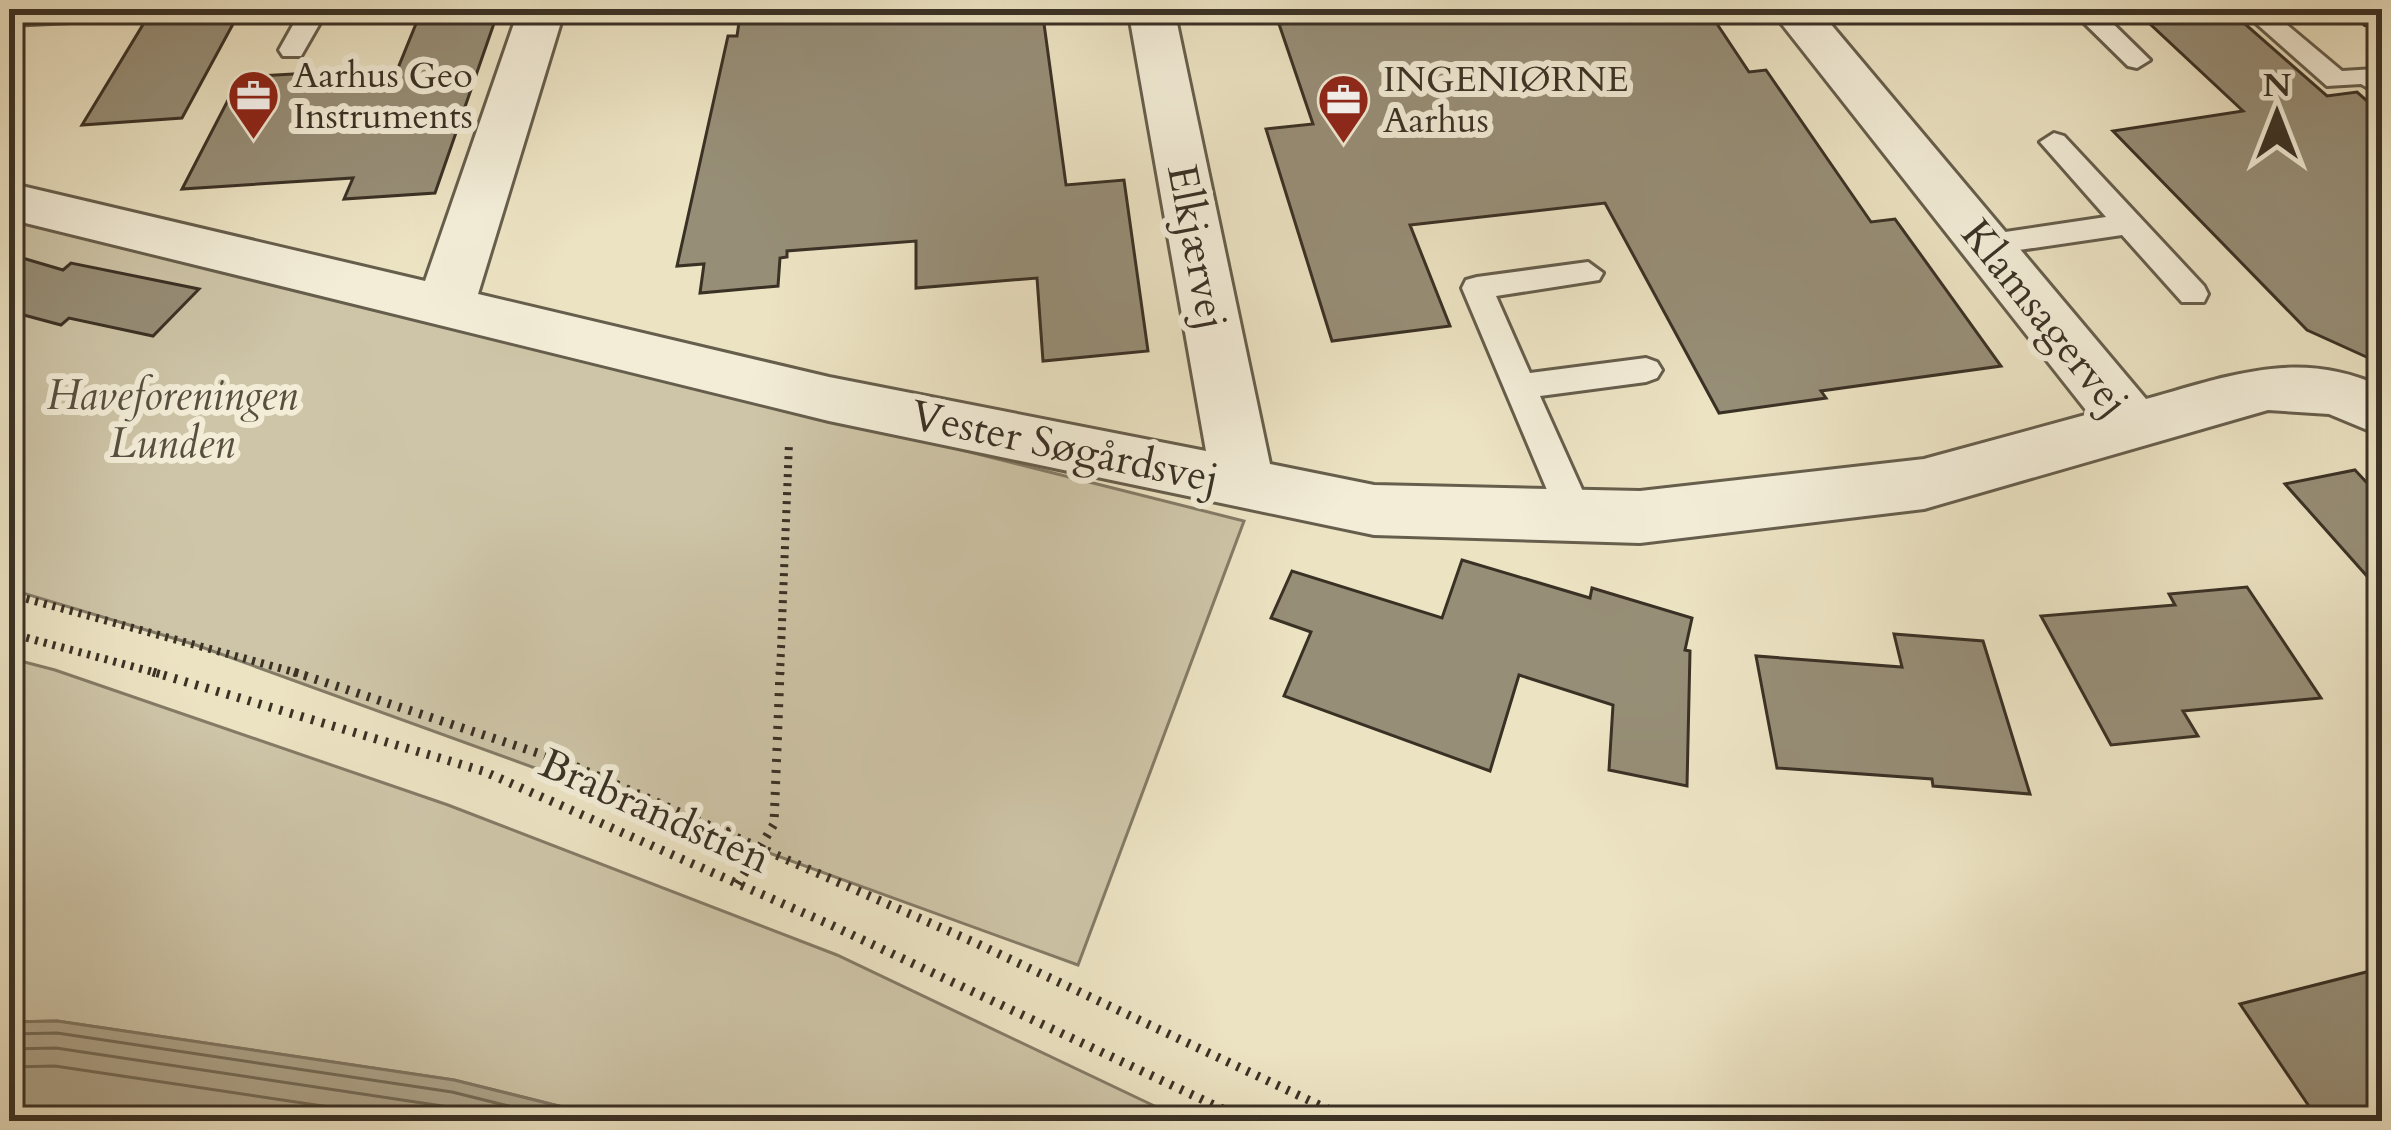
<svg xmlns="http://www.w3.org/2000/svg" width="2391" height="1130" viewBox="0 0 2391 1130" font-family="Cardo,serif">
  <rect width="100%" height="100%" fill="#ece3c3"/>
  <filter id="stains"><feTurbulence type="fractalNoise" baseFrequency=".00167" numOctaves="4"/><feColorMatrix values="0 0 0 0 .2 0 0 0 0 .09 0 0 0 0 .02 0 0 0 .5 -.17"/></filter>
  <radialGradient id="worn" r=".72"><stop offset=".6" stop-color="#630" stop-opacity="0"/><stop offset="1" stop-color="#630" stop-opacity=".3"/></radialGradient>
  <path fill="#cec5a8" stroke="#847b66" stroke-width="3" d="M9,210L1244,521L1078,965L196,645L9,589Z
    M9,658L55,670L448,805L837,955L1186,1121H619L454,1080L57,1021L9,1022Z"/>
  <path fill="#afa68d" stroke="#807763" stroke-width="3" d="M57,1021L454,1080L619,1121H9V1022Z"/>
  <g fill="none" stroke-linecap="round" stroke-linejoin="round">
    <path stroke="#746c59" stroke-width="3" d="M9,1034L57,1033L452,1092L569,1121
      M9,1049L56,1048L449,1107L507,1121
      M9,1067L55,1066L423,1121"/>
  </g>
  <path fill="#978e77" stroke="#3a3125" stroke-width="3" d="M422,9H499L435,193L344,199L353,178L182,189L240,77L398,68Z
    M741,9H817L816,20L1042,9L1066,185L1124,180L1148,351L1043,361L1037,278L916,288V241L787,251V257L780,258L778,286L700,293L704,264L677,266L728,36H737Z
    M1383,9H1707L1749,72L1766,70L1871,222L1895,219L2001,366L1821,391L1826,398L1719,413L1605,203L1410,225L1450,326L1332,341L1266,129L1313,124L1279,24L1385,14Z
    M2134,9H2228L2327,96L2357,92L2382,114V364L2307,330L2113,131L2243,111Z
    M239,13L182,118L82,125L144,23Z
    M9,254L63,270L71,263L199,289L153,336L69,318L61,325L9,311Z
    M2355,470L2382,499V593L2285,484Z
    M1462,560L1590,598L1592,588L1692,618L1685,650L1690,651L1687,786L1609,770L1613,705L1519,675L1490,771L1284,696L1311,632L1271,618L1292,571L1442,618Z
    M2247,587L2321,698L2183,711L2198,736L2111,745L2041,616L2175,605L2169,594Z
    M1894,634L1983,641L2030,794L1933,786L1932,779L1777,768L1756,656L1902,667Z
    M2382,968V1121H2319L2240,1004Z"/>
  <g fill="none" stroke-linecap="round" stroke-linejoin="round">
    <defs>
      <path id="lane" d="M9,9H187L174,17L9,25Z
        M302,9H328L301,56H283L279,50Z
        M2070,9H2098L2150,60L2137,68L2128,66Z
        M2240,9H2268L2342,71L2375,69L2382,75V96L2361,84L2327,86Z
        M2054,133L2064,136L2204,286L2208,294L2204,302H2182L2122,235L1985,255L1974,252L1970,245L1974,238L1985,235L2106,217L2040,142Z
        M1588,262L1603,273L1599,280L1496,296L1530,373L1646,358L1657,362L1662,370L1657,378L1646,382L1540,396L1594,516L1588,526L1576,530L1564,526L1558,516L1462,288L1466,280L1477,277Z"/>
      <path id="street" d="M519,9H565L478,294L829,377L1206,451L1128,9H1174L1270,464L1374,485L1640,491L1924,459L2089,414L1770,9H1818L2146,399C2229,376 2299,348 2382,387V436L2329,414L2268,410L1924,509L1640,543L1374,535L829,421L9,219V183L425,281Z"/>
      <path id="secondary" d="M2353,9H2382V28L2365,24Z"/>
    </defs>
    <use href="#lane" stroke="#665e4c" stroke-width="6"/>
    <use href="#street" stroke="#665e4c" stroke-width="6"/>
    <use href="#secondary" stroke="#3a3125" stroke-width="6"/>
    <path stroke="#3a3125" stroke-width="8" stroke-dasharray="3 6" stroke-linecap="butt" d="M9,594L305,675
      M9,633L164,675
      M780,675L789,443"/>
    <path stroke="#3a3125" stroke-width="9" stroke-dasharray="3 8" stroke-linecap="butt" d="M153,672L483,771L831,925L1248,1121
      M294,672L568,763L978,944L1353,1121
      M738,884L774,824L780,672"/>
    <use href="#lane" fill="#f3edd8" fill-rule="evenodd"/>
    <use href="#street" fill="#f3edd8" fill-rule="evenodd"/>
    <use href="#secondary" fill="#f3edd8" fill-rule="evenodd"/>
  </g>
  <defs>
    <symbol id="office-pin" viewBox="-11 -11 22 30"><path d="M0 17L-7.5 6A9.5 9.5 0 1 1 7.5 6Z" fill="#8f2418" stroke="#f3edd8"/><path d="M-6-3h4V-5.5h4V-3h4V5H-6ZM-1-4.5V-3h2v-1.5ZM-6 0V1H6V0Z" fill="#fff"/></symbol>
  </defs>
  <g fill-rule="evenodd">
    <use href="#office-pin" x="224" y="66" width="59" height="81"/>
    <use href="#office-pin" x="1314" y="70" width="59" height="81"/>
  </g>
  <g text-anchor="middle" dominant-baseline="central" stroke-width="12" stroke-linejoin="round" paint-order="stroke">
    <g font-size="36" fill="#3a3125" stroke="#f3edd8" text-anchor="start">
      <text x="293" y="75">Aarhus Geo<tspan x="293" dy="41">Instruments</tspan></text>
      <text x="1383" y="79">INGENIØRNE<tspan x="1383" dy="41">Aarhus</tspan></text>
    </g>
    <g font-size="42" fill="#3a3125" stroke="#f3edd8">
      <text transform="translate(1197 247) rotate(79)">Elkjærvej</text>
      <text transform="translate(2045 318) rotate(51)">Klamsagervej</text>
      <text transform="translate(1065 447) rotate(12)">Vester Søgårdsvej</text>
      <text transform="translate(655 811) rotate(24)">Brabrandstien</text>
    </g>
    <g font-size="42" font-style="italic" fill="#584f3f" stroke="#f3edd8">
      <text x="172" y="395">Haveforeningen<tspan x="172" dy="48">Lunden</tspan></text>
    </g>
  </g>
  <rect width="2391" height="1130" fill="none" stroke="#ece3c3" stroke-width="48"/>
  <rect x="12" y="12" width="2367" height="1106" fill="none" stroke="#3a3125" stroke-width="6"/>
  <rect x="24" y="24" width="2343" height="1082" fill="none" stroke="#3a3125" stroke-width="3"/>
  <g transform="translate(2277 114)" stroke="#f3edd8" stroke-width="9" paint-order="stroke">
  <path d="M0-9L21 45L0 30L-21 45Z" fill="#3a3125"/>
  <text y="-18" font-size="33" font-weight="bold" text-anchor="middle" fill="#3a3125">N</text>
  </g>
  <rect width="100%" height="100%" filter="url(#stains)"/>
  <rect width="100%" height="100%" fill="url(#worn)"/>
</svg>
